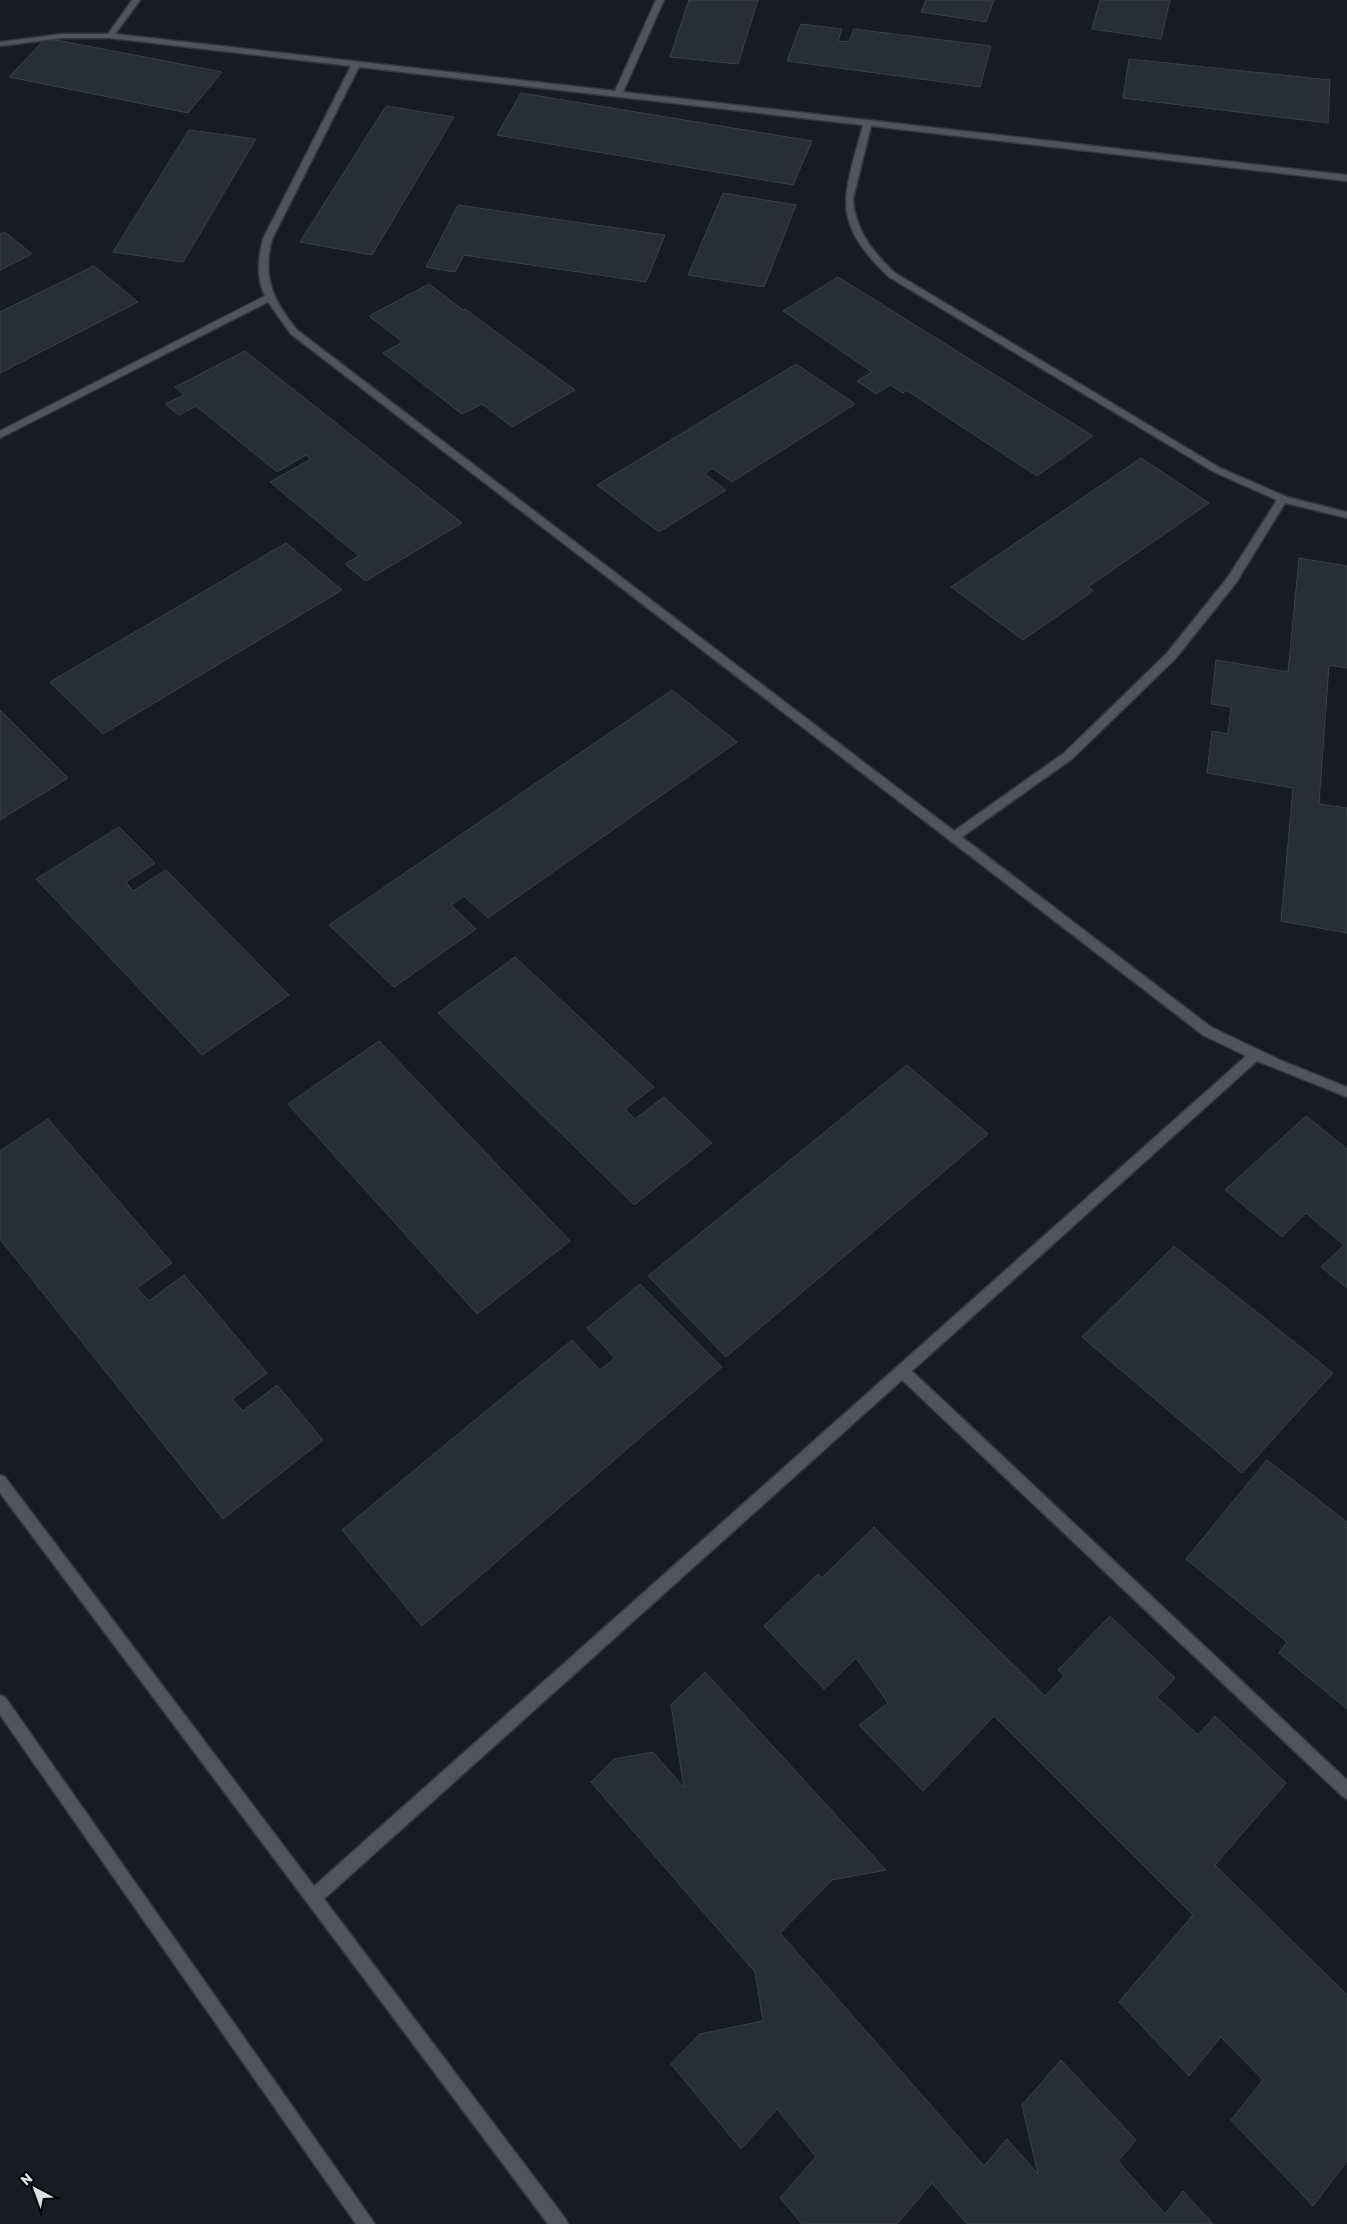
<svg xmlns="http://www.w3.org/2000/svg" width="1347" height="2224" viewBox="0 0 1347 2224" font-family="Rubik,sans-serif">
  <rect width="100%" height="100%" fill="#181b21"/>
  <path fill="#282f33" stroke="#3b4247" d="M689,0H758L738,64L670,57Z
    M926,0H994L986,22L921,12Z
    M1100,0H1170L1161,39L1092,29Z
    M801,24L842,29L838,41L849,42L854,29L991,46L980,87L787,61Z
    M46,38L222,72L188,113L9,77Z
    M1129,59L1330,80L1328,123L1123,98Z
    M521,93L812,141L793,185L497,135Z
    M386,106L454,117L372,255L300,242Z
    M189,130L256,139L183,262L113,252Z
    M723,193L796,205L764,287L688,275Z
    M458,205L665,235L646,282L464,255L455,272L426,267Z
    M5,232L32,254L0,270V234Z
    M94,266L138,302L0,373V312Z
    M838,277L1093,436L1037,476L906,390L903,393L890,385L876,394L857,381L872,372L783,311Z
    M429,284L463,310L465,309L575,390L512,427L482,404L462,414L383,353L403,342L369,316Z
    M245,351L462,523L366,581L345,564L359,556L270,482L311,459L306,455L277,472L196,406L179,415L165,404L184,395L175,387Z
    M796,364L855,404L732,482L712,468L705,474L726,490L659,532L597,485Z
    M1141,458L1209,503L1088,587L1093,591L1023,640L951,587Z
    M286,543L342,590L103,734L50,682Z
    M1299,558L1347,566V668L1329,665L1319,804L1347,808V933L1281,921L1293,788L1207,773L1212,731L1228,734L1231,707L1211,704L1216,660L1288,672Z
    M672,690L737,742L488,918L464,896L451,905L476,929L394,987L329,925Z
    M0,710L68,778L0,820Z
    M119,827L155,863L126,882L133,891L166,870L289,995L202,1055L36,879Z
    M515,957L654,1087L625,1109L635,1119L664,1097L712,1143L634,1205L438,1013Z
    M379,1041L570,1241L477,1314L288,1104Z
    M907,1065L988,1134L726,1357L648,1276Z
    M1306,1116L1347,1149V1288L1321,1267L1344,1245L1306,1213L1282,1237L1225,1190Z
    M48,1119L172,1263L137,1288L149,1301L184,1275L267,1373L232,1399L243,1411L277,1385L323,1440L223,1519L0,1239V1151Z
    M1174,1246L1333,1373L1242,1473L1082,1337Z
    M640,1284L722,1367L422,1626L342,1530L572,1340L600,1370L615,1358L587,1328Z
    M1267,1460L1347,1522V1709L1279,1653L1287,1642L1186,1559Z
    M874,1527L1045,1696L1064,1676L1058,1670L1110,1616L1175,1678L1157,1697L1198,1735L1215,1716L1286,1783L1215,1865L1347,1995V2161L1313,2206L1231,2120L1263,2080L1221,2037L1189,2076L1119,2002L1193,1915L994,1716L923,1791L859,1725L888,1703L856,1658L824,1689L764,1626L818,1574L822,1578Z
    M705,1672L886,1870L832,1880L780,1933L984,2166L1007,2139L1038,2174L1022,2105L1061,2060L1136,2140L1118,2161L1165,2214L1183,2191L1213,2224H967L932,2183L897,2224H802L780,2198L816,2157L777,2109L741,2149L671,2064L700,2034L763,2021L755,1972L591,1782L614,1759L653,1752L684,1788L671,1705Z"/>
  <g fill="none" stroke-linecap="round" stroke-linejoin="round">
    <defs>
      <path id="minor" d="M132,0H140L115,34L615,91L656,0H664L623,92L1347,175V181L871,126L853,199C855,231 873,252 895,273L1220,468L1287,497L1347,512V518L1285,503L1236,583L1175,659L1072,759L962,837L1211,1027L1280,1060L1347,1087V1097L1257,1061L912,1371L1347,1780V1799L1342,1796L902,1380L324,1899L565,2218L568,2224H548L0,1493V1475L5,1477L314,1886L1246,1056L1203,1035L291,334L268,302L0,438V431L265,296C256,277 258,259 263,239L351,66L110,38H62L0,46V42L62,34H108ZM359,67L863,125C844,197 829,220 889,277L1214,472L1277,500L1228,577L1167,653L1064,753L954,831L297,330C273,300 262,278 272,239Z
        M0,1695L5,1697L375,2224H356L0,1715Z"/>
    </defs>
    <use href="#minor" stroke="#34363a" stroke-width="3"/>
    <use href="#minor" fill="#51545b" fill-rule="evenodd"/>
  </g>
  <g transform="translate(35 2189) rotate(319)" stroke="#050608" stroke-width="4" paint-order="stroke">
  <path d="M0-4L9 19L0 12L-9 19Z" fill="#dddfe3"/>
  <text y="-8" font-size="14" font-weight="bold" text-anchor="middle" fill="#dddfe3">N</text>
  </g>
</svg>
